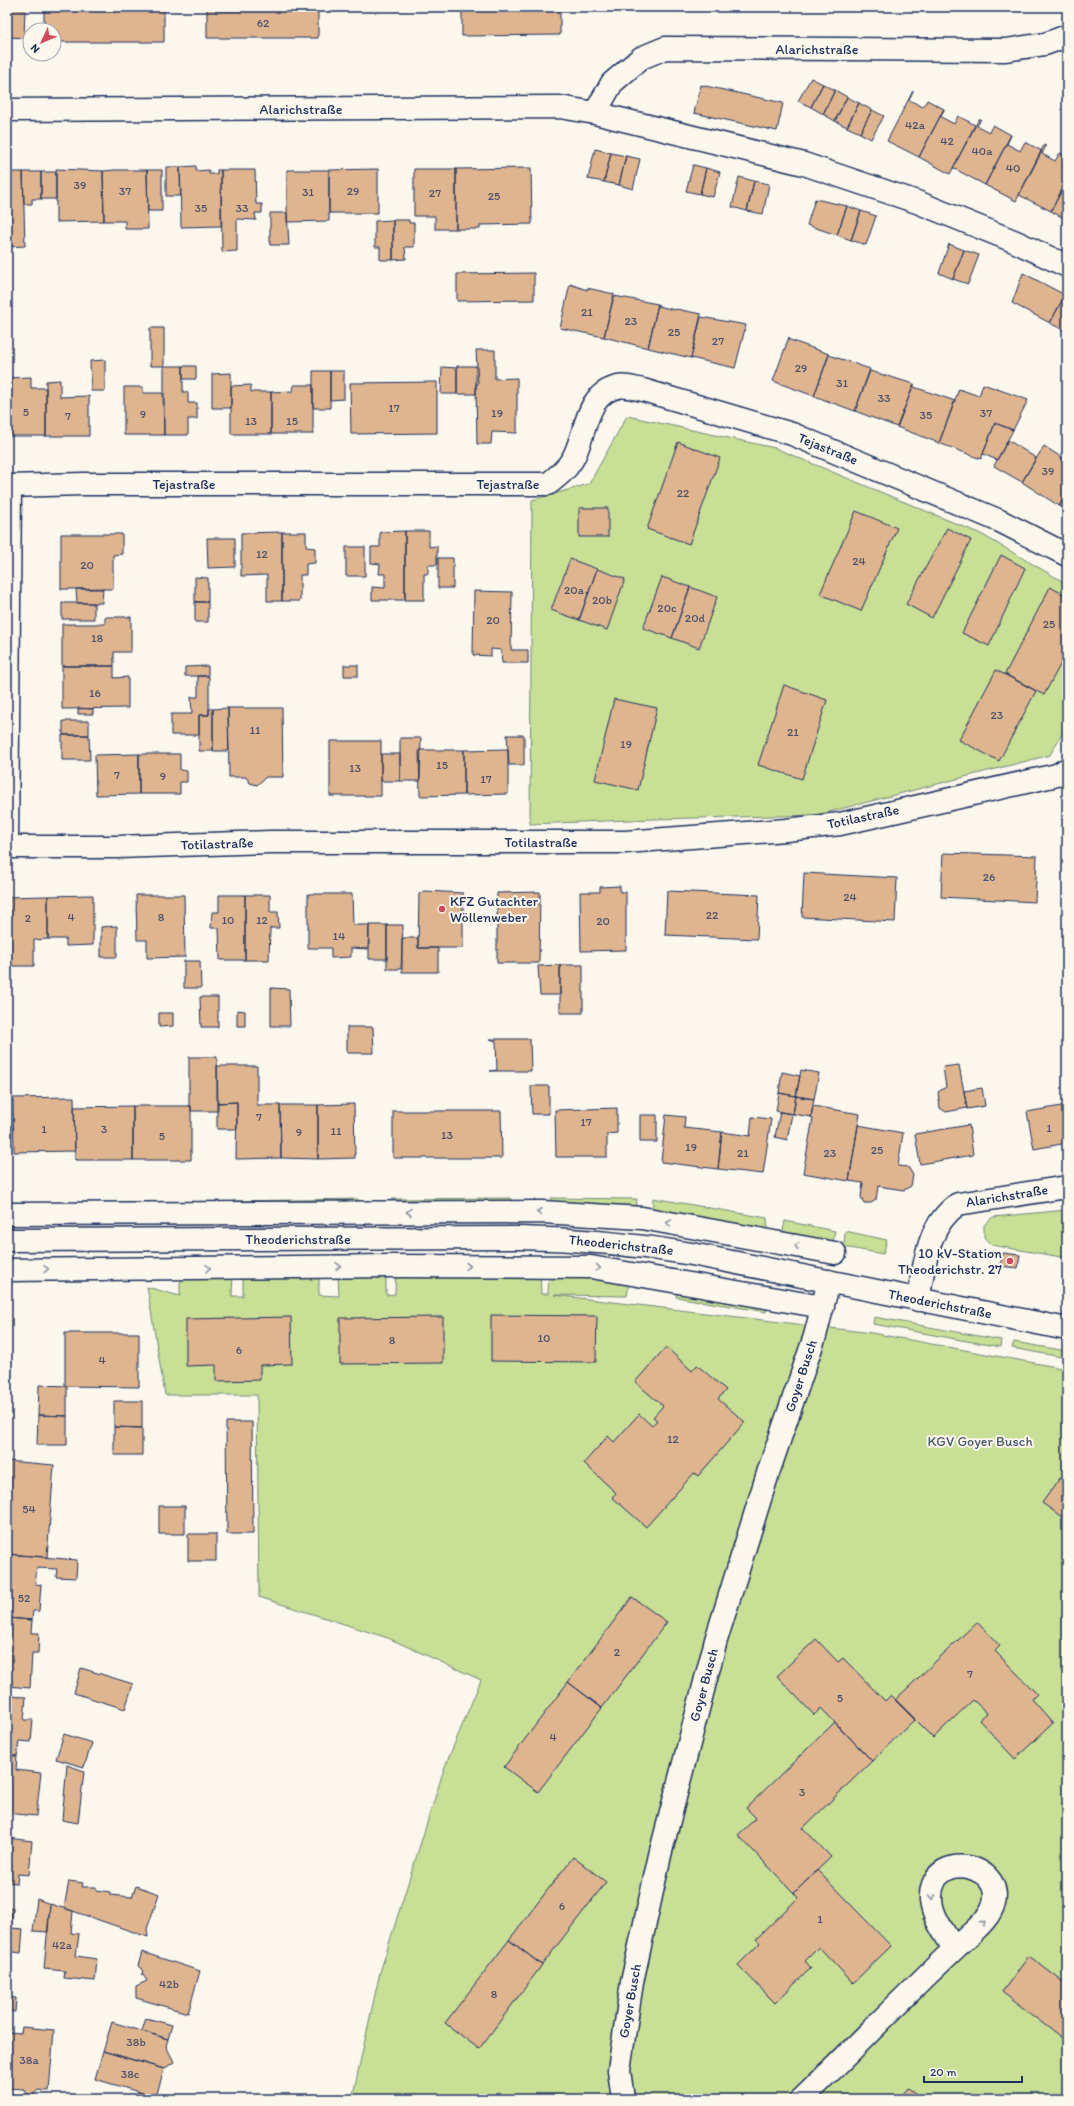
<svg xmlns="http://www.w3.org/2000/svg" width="1074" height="2106" viewBox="0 0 1074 2106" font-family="Itim,sans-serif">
  <rect width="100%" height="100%" fill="#fbf7ec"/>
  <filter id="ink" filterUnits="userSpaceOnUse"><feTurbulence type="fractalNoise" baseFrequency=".025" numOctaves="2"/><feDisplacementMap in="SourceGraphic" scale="8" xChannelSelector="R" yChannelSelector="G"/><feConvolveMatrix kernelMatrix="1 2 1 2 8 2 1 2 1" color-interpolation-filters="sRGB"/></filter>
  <g filter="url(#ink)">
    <path fill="#c8df95" stroke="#72877a" d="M627,416L775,448L981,534L1067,584V725L1050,755L817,815L655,819L530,824L532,500L589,484Z
      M511,1198V1208H392V1199Z
      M551,1198L637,1199L635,1213L551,1207Z
      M653,1198L767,1218L768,1235L652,1215Z
      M358,1199V1208H232L233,1201Z
      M1067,1210V1258L991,1245L984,1237V1225L993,1217Z
      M785,1221L835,1231L832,1245L782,1237Z
      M845,1231L887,1240L883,1254L844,1247Z
      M540,1270L541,1294H548L549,1271L630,1277L627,1296L554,1295L872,1333L1067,1369V2099H352L380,1972L444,1769L481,1680L388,1638L259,1597L257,1395H165L147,1287L180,1296V1283L187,1272H233L232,1296H243V1272L319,1277V1295L339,1296L338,1274L386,1271V1295L395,1294L396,1271Z
      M679,1285L768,1300L766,1312L676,1297Z
      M874,1317L1001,1340L1000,1347L873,1324Z
      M1014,1342L1067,1351V1358L1012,1348Z"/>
    <path fill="#dfb58f" stroke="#1b2f5e" d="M7,7H10L9,50H7Z
      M44,7H164V42H54V30H44Z
      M207,7H318V38H207Z
      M462,7H560V35L462,36Z
      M10,8L25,9L24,38L9,37Z
      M811,78L823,84L811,107L798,101Z
      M823,84L835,90L823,114L811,107Z
      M701,85L783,103L777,131L694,113Z
      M835,90L847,97L835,121L823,114Z
      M913,91L909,100L923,107L927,100L944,109L919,157L887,141Z
      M847,97L859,103L847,127L835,121Z
      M859,103L872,110L860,133L847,127Z
      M944,109L941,117L954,124L958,116L975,125L950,174L919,157Z
      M872,110L884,116L871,139L860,133Z
      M979,119H981L977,126L989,132L993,125L1011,135L985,185L953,168Z
      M1011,135L1007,144L1020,151L1025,142L1042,151L1016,201L985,185Z
      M1044,145L1046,146L1042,154L1055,161L1060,153L1067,157V180L1051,211L1019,195Z
      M595,149L611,153L604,182L588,179Z
      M611,153L626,156L619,185L604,182Z
      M626,156L640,159L633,189L619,185Z
      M693,165L706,168L700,194L686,191Z
      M196,166V171L209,170V174H217V170H221V226L181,227L180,167Z
      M166,167H180L181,196H166Z
      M531,168L532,224L480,225V229H456V169Z
      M706,168L720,172L713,197L700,194Z
      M56,169L103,171L104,221L56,222Z
      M378,169V213H329V170Z
      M414,169H456V229H435V216H414Z
      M115,170H147L148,229H125V221H104L103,171Z
      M147,170H162V211H148Z
      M221,170H255L256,204H262V213H255L256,220L237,219V251L222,252Z
      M287,170H329V221L287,222Z
      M7,172H23L25,246L7,247Z
      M23,172H41V199H32V204H24Z
      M41,172H56V199H41Z
      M739,177L754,181L747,211L732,207Z
      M1067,180V220L1051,211Z
      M754,181L769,184L763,214L747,211Z
      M815,199L847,206L837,235L807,225Z
      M847,206L861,211L851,240L837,235Z
      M861,211L876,216L866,245L851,240Z
      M270,213H287L289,245H270Z
      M393,220V260H380V247H375V221Z
      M393,220H409V223H414V247H405L406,259L393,260Z
      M949,244L964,250L953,279L939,273Z
      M964,250L979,255L968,284L953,279Z
      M534,273V300L457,301V274Z
      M1023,273L1065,295L1050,323L1012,303Z
      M570,284L587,290V288L614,294L604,337L560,328Z
      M1065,295L1067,297V326L1065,331L1050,323Z
      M614,296L658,304L648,348L604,337Z
      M658,304V306L675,310L676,309L701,314L691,358L648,348Z
      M701,317L746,325L735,368L691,358Z
      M150,328H164V366H150Z
      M789,337L790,340L829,354L814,396L773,381Z
      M476,350H495V379L517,378V433L492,432L491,444H477L476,384H478Z
      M829,355L870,369L855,411L814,396Z
      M105,360V391H91L90,361Z
      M164,366H183V392H188V403H197V419H188V435H164Z
      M183,366H196V379H183Z
      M457,366H476V394H457Z
      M442,367L457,368V394H441Z
      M313,371H330V408H313Z
      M330,371H344V399L330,400Z
      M870,371L914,384L897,427L855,411Z
      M231,373V408H212V374Z
      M31,377V388H46V436H7V378Z
      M60,380V397L89,396V436H46V381Z
      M437,382V433L351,434L350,383Z
      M914,384V387L955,401L939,443L897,427Z
      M983,384L1028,400L1013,430L995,423L981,459L939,443L959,389L979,396Z
      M251,385V392H271V434H231V386Z
      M294,385H313V434H271V392L293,391Z
      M124,387H143V393H163L164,435H124Z
      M995,423L1013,430L997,460L983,454Z
      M1008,440L1036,458L1022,482L994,466Z
      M678,442L720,458L689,544L647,529Z
      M1044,446L1067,461V493L1059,506L1022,482Z
      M1067,493V510L1059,506Z
      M579,508H608V537H579Z
      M856,511L897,528L861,611L820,594Z
      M947,528L971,540L932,618L906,604Z
      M405,531V600H372V587L385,588V574H379L380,564L371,563V547H380V532Z
      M405,531H429V547L437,546V565H428V574H424V600H405Z
      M282,532V601H267V575L241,576V533Z
      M282,532H306V547L315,548V563L306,564V575H300V601H282Z
      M61,534H122V554L113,555V589H61Z
      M207,538H235V567L208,568Z
      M346,547H365V576H346Z
      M1001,555L1025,568L989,646L962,633Z
      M438,558H453V588H438Z
      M570,559L597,569L579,620L551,610Z
      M597,569L625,579L607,630L579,620Z
      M195,577L208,578V602H195Z
      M662,577L690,587L672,638L643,628Z
      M690,587L717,597L699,648L672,638Z
      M1050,587L1067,596V652L1044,695L1005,674Z
      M103,588L102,603H77L76,589Z
      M474,591L512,592L511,650H528V663H502L501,650L491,649V656L473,655Z
      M195,602H208V622H195Z
      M62,603H94V619H62Z
      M105,617H131V652H114V666H62V624H105Z
      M344,665H358V676H344Z
      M62,666H114V678L128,677V708L62,709Z
      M208,666V676H185V667Z
      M996,670L1036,691L999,761L959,740Z
      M198,676H209V715H199V735H171V714H192L191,697H198Z
      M784,685L827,700L802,779L758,765Z
      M614,699L657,708L638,790L595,780Z
      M78,708L93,709V714H78Z
      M228,708H282L283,777H266L257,785L250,783L246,777H229Z
      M228,708L229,751H213V709Z
      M209,709H213V751H199V715H209Z
      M63,721H89V735H63Z
      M62,735H89L90,760H62Z
      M507,735H524V765H509Z
      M400,738H421L420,781H400Z
      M330,741H381V796H330Z
      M508,749V794L464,795V750Z
      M419,750H464V795L420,796Z
      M139,754V794L96,795L95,755Z
      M139,754H180V770L187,771V782H180V794H139Z
      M381,754H400V781H381Z
      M943,853L1037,856L1035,902L941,897Z
      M804,873L897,878L895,922L802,917Z
      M620,886V892H626V950L581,951L580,892H600V887Z
      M424,891L463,893V948H418L419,894Z
      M667,891L759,895L757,939L665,935Z
      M540,892L539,963H497V893Z
      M308,894H352L353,925H369L368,949L351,948V957L331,958V948H308Z
      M93,895V945L66,946V939H48V896Z
      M136,895H184L185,957L147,958V940H137Z
      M219,895H245V960H220L219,928H211L212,912H219Z
      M245,895H270V912H278L279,928H270L269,960H245Z
      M48,896V939L34,940V966H7V897Z
      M369,925H387V959H369Z
      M387,925H403L401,969H387Z
      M117,926V957H101V927Z
      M402,938H418V948H438V972H402Z
      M184,961H200L201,988H184Z
      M560,965V995H540L538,966Z
      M560,965H583V1013H560Z
      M271,988L289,989L290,1026H271Z
      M200,997H218V1027H201Z
      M237,1010L245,1011V1026H237Z
      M159,1013H173V1026L159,1027Z
      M347,1027H373L374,1053H347Z
      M490,1039H530L531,1071H490L497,1070L496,1041Z
      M189,1057H217L218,1111H191V1106H189Z
      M959,1065L967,1108L946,1112L940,1108L938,1092L946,1087L943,1067Z
      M217,1066H257V1105H280L281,1158L236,1159L237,1102L217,1103Z
      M801,1070L819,1073L814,1099L796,1096Z
      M782,1072L800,1076L796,1096L779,1093Z
      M531,1086H549V1114H532Z
      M982,1088L985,1106L967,1109L964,1091Z
      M779,1093L796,1096L793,1114L776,1111Z
      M796,1096L814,1099L811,1117L793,1114Z
      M74,1097L75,1151L14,1152L13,1098Z
      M237,1102V1129H217V1103Z
      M354,1104L355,1158L318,1159V1105Z
      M280,1105H318V1159L281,1158Z
      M1067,1105V1143L1034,1149L1027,1112Z
      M133,1106H191V1160H133Z
      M133,1106V1160H75L74,1107Z
      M813,1106L860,1114L849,1181L803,1173L813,1118L811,1117Z
      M617,1108V1133L607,1134V1157H556L555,1110Z
      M393,1111H501L502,1158H393Z
      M780,1112L792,1114L787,1140L775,1137Z
      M640,1115H657V1142H640Z
      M666,1115L685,1117L684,1128L722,1132L718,1169L661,1162Z
      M752,1117L771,1119L763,1174L718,1169L722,1132L750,1136Z
      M858,1125L903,1133L898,1166L908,1167L913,1175L911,1186L904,1190L878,1186L876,1200L871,1203H864L861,1197L863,1183L849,1181Z
      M969,1125L973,1155L920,1164L915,1134Z
      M1003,1253L1020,1255L1018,1268L1000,1266Z
      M491,1315L597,1316L596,1362L491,1361Z
      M291,1317L292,1364L260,1365V1380L216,1381V1365L186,1366V1319Z
      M443,1317V1363L340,1364V1318Z
      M65,1333H139V1387L65,1386Z
      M666,1347L692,1371L697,1365L726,1390L718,1399L745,1422L698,1476L694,1473L646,1527L612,1497L616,1493L584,1463L608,1436L614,1442L639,1414L652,1426L657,1420L653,1417L663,1406L635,1382Z
      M39,1385L67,1386V1416L38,1415Z
      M114,1401H142V1428L114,1427Z
      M38,1415L67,1416V1445H37Z
      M226,1422H252L253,1534H227Z
      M114,1427L142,1428V1455H114Z
      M7,1461L54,1465L47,1557L7,1554Z
      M1060,1478L1067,1483V1511L1062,1517L1042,1503Z
      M159,1506H185V1534H159Z
      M188,1534H216V1561H188Z
      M7,1554L77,1560L76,1578L56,1577L57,1569L37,1568L35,1584L41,1585L39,1611H33L32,1620L7,1618Z
      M632,1597L667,1622L602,1708L568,1682Z
      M7,1618L32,1620L31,1633H39L38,1653H32L30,1688L7,1686Z
      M977,1622L1000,1646L995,1651L1037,1694L1032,1699L1053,1723L1015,1759L979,1720L987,1713L973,1700L933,1738L895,1700Z
      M816,1639L838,1662L843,1658L885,1701L891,1695L915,1719L872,1761L821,1708L814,1715L777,1676Z
      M81,1668L133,1684L125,1709L74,1693Z
      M568,1682L602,1708L538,1792L504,1767Z
      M7,1696L26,1697L24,1720H33L31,1742L19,1741L17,1756L7,1755Z
      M835,1722L872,1761L803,1828L831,1857L794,1893L738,1835L756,1818L746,1808Z
      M64,1734L92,1743L84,1767L56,1759Z
      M7,1755L17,1756L16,1770L41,1773L36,1816L7,1813Z
      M67,1765L84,1771L78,1823L62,1820Z
      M7,1838L32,1841L29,1875L18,1874L17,1883L7,1882Z
      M573,1857L606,1882L542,1965L509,1940Z
      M817,1870L891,1946L853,1983L819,1947L805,1961L811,1968L775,2003L738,1965L760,1943L756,1939L798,1898L794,1893Z
      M69,1881L83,1883L82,1887H96V1890L110,1892V1895L132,1897L136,1886L159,1894L147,1929L148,1937L64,1908Z
      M37,1899L50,1904L48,1932L33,1931Z
      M50,1904L73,1911L71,1933L79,1934L76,1956L97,1959L95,1981L64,1978L65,1971L44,1969Z
      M7,1908H13L11,1928L23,1929L21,1953L7,1951Z
      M509,1940L542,1965L479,2049L445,2023Z
      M142,1952L200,1971L188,2013L136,1998V1986L147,1981L142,1973L144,1971L138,1966Z
      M1029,1956L1067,1985V2042L1002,1992Z
      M7,1997L16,1998L15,2012L7,2011Z
      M146,2018L172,2025L168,2039L142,2031Z
      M112,2022L168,2039L166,2046L174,2062L164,2069L103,2051Z
      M22,2027L54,2030L49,2091L38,2090L30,2098L24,2089L7,2088V2032L21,2033Z
      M103,2051L164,2069L156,2097L95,2079Z
      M908,2088L923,2099H899Z
      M138,2092L156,2097L162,2099H136Z"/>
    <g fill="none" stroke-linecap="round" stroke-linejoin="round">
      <defs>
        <path id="minor" d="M7,110L560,107L595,113L804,164L917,202L1016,242L1067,266
          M595,113L612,83L641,58L665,48L1006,50L1045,44L1067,36
          M7,486L84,484H548C557,477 566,470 572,460C587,435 584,394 618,387C625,385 636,389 643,390L792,434L1000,521L1067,555
          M7,847H117L270,842H625L786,830L840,824L1057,775L1067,769
          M7,847L10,486
          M7,1214L542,1212L642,1218L835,1253
          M7,1240L519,1238C578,1239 634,1244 692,1254L1067,1329
          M7,1270L390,1266L591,1267L823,1307
          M918,1300C925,1264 926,1227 958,1204L1067,1187
          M623,2099L619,2070L632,1982L660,1855L716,1640L769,1470L815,1336L829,1281
          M802,2099C860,2043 915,1984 975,1930C1039,1872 928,1837 931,1900C932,1917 946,1935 954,1949"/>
      </defs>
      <use href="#minor" stroke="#1b2f5e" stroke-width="25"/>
      <use href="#minor" stroke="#fbf7ec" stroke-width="22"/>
    </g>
    <defs><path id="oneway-chevron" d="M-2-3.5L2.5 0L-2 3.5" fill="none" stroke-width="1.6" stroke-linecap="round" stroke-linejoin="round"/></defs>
    <g stroke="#8b93a5">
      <use href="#oneway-chevron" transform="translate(409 1212) rotate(-180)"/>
      <use href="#oneway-chevron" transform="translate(539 1212) rotate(-180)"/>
      <use href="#oneway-chevron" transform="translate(669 1223) rotate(-170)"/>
      <use href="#oneway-chevron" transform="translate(797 1246) rotate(-170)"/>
      <use href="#oneway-chevron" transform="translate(338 1266) rotate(-1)"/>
      <use href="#oneway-chevron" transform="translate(468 1266)"/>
      <use href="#oneway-chevron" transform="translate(208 1268) rotate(-1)"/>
      <use href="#oneway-chevron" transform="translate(598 1268) rotate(9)"/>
      <use href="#oneway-chevron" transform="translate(46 1269) rotate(-1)"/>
      <use href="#oneway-chevron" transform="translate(932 1897) rotate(89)"/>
      <use href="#oneway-chevron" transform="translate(983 1923) rotate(-42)"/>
    </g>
  </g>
  <g fill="#d1495b" stroke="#fbf7ec" stroke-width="1.5">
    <circle cx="442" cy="909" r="4"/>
    <circle cx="1010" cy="1261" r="4"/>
  </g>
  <g text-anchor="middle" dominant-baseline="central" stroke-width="4" stroke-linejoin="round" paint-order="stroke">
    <g font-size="12" fill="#4c506a">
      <text x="263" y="23">62</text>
      <text x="915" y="125">42a</text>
      <text x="947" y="141">42</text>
      <text x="982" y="151">40a</text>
      <text x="1013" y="168">40</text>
      <text x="80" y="185">39</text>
      <text x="125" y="191">37</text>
      <text x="353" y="191">29</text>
      <text x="308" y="192">31</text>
      <text x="435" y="193">27</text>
      <text x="494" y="196">25</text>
      <text x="201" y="208">35</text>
      <text x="242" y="208">33</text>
      <text x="587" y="312">21</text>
      <text x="631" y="321">23</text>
      <text x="674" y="332">25</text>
      <text x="718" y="341">27</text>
      <text x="801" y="368">29</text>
      <text x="842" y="383">31</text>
      <text x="884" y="398">33</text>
      <text x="394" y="408">17</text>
      <text x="26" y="412">5</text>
      <text x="497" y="413">19</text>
      <text x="986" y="413">37</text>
      <text x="143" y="414">9</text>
      <text x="926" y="415">35</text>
      <text x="68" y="416">7</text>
      <text x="251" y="421">13</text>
      <text x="292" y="421">15</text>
      <text x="1048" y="471">39</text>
      <text x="683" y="493">22</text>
      <text x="262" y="554">12</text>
      <text x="859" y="561">24</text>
      <text x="87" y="565">20</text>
      <text x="574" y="590">20a</text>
      <text x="602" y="600">20b</text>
      <text x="667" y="608">20c</text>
      <text x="695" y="618">20d</text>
      <text x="493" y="620">20</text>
      <text x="1049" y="624">25</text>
      <text x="97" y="638">18</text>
      <text x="95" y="693">16</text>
      <text x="997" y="715">23</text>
      <text x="255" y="730">11</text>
      <text x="793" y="732">21</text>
      <text x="626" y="744">19</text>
      <text x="442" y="765">15</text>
      <text x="355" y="768">13</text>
      <text x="117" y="775">7</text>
      <text x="163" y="776">9</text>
      <text x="486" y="779">17</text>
      <text x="989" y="877">26</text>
      <text x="850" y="897">24</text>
      <text x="712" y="915">22</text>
      <text x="71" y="917">4</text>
      <text x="161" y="917">8</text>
      <text x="28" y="918">2</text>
      <text x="228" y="920">10</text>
      <text x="262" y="920">12</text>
      <text x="603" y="921">20</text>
      <text x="339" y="936">14</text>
      <text x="259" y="1117">7</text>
      <text x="586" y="1122">17</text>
      <text x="1049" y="1128">1</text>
      <text x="44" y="1129">1</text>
      <text x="104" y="1129">3</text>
      <text x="336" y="1131">11</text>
      <text x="299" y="1132">9</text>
      <text x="447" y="1135">13</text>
      <text x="162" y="1136">5</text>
      <text x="691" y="1147">19</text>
      <text x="877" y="1150">25</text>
      <text x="743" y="1153">21</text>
      <text x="830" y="1153">23</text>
      <text x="544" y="1338">10</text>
      <text x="392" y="1340">8</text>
      <text x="239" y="1350">6</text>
      <text x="102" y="1360">4</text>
      <text x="673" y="1439">12</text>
      <text x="29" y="1509">54</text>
      <text x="24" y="1598">52</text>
      <text x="617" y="1652">2</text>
      <text x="970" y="1674">7</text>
      <text x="840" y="1698">5</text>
      <text x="553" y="1737">4</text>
      <text x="802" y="1792">3</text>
      <text x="562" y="1906">6</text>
      <text x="820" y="1919">1</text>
      <text x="62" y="1945">42a</text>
      <text x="169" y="1984">42b</text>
      <text x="494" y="1994">8</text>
      <text x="136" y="2042">38b</text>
      <text x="29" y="2060">38a</text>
      <text x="130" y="2074">38c</text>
    </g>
    <g font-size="14" fill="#1b2f5e" stroke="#fbf7ec">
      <text x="817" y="49">Alarichstraße</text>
      <text x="301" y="109">Alarichstraße</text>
      <text transform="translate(828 449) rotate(22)">Tejastraße</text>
      <text x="184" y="484">Tejastraße</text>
      <text x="508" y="484">Tejastraße</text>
      <text transform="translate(863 817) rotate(-12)">Totilastraße</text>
      <text x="541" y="842">Totilastraße</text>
      <text transform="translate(217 844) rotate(-2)">Totilastraße</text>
      <text transform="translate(1007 1196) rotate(-9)">Alarichstraße</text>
      <text x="298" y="1239">Theoderichstraße</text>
      <text transform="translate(621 1245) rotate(6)">Theoderichstraße</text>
      <text transform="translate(940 1304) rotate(11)">Theoderichstraße</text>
      <text transform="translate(801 1376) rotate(-72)">Goyer Busch</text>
      <text transform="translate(704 1685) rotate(-75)">Goyer Busch</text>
      <text transform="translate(630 2001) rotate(-80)">Goyer Busch</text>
    </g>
    <g font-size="14" fill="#1b2f5e" stroke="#fbf7ec" text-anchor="start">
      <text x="450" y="901">KFZ Gutachter<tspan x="450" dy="16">Wöllenweber</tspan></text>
      <text x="1002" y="1253" text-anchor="end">10 kV-Station<tspan x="1002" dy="16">Theoderichstr. 27</tspan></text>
    </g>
    <g font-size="14" fill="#465b6c" stroke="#fbf7ec">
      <text x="980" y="1441">KGV Goyer Busch</text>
    </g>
  </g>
  <rect width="1074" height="2106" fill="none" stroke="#fbf7ec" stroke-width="24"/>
  <rect x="12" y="12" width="1050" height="2082" fill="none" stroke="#1b2f5e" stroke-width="1.5" filter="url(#ink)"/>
  <g transform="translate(42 42) rotate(226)"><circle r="19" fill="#fbf7ec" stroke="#a1a7b3"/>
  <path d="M0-3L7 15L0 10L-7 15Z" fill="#d1495b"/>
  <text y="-6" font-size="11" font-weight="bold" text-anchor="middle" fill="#1b2f5e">N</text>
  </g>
  <path d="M924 2076v6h98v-6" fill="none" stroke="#1b2f5e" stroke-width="2"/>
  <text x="930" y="2076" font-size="12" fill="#1b2f5e" stroke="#fbf7ec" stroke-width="3" paint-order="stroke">20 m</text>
</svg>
